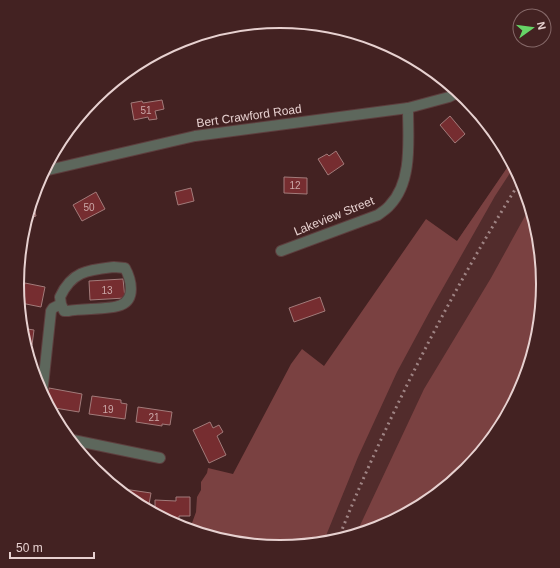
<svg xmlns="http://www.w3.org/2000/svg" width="560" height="568" viewBox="0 0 560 568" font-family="Helvetica,sans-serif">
  <rect width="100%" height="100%" fill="#432222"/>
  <path fill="#522c2c" d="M511,162L523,184L538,233L543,284L538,336L523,385L499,430L466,470L426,503L380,527L331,542L280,547L457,241Z"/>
  <path fill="#7a4141" d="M511,162L514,167L495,196L431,309L397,372L358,457L323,543L280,547L228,542L187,529L192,523L196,512L197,497L201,490V482L207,473L208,468L233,474L291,364L302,349L324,366L426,219L457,241Z
    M530,207L538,233L543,284L538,336L523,385L499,430L466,470L426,503L380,527L356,534L424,389L491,278Z"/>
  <path fill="#762d30" stroke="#a27b7a" d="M162,100L164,109L155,111L157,119L149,120L148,117L134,120L131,103L142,101L143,103Z
    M450,116L465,134L455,143L440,125Z
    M336,151L344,164L328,175L318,159L327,154L329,156Z
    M284,177L307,178V194L284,193Z
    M191,188L194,201L178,205L175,192Z
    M96,192L105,209L82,221L73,205Z
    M30,205H33L36,216L26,219Z
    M123,279L125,298L90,300L89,281Z
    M25,283L45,287L41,307L21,303Z
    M320,297L325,311L294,322L289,308Z
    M21,328L34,330L32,345L25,344Z
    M49,388L82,394L79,412L49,407L47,403Z
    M92,396L121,400V403L127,404L125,419L89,414Z
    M138,407L172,412L170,425L162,424V426L136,422Z
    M210,422L213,428L219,425L223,432L217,436L226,455L209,463L193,430Z
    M117,488L151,493L148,510L134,503Z
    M176,497H190V516H179V521H168L166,520V516H158L155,514V500L176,501Z"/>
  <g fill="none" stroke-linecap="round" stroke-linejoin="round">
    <defs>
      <path id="minor" d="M281,251L378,215C382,212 387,209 390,205C413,181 408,139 408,108
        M114,267L125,268C131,279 136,299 121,305C110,310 83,308 68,311H64L61,304L60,297C72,271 88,270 114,267Z
        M42,395L51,311L53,308L61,304
        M68,439L160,458"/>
      <path id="tertiary" d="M44,171L195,136L408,108L449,97L459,92"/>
    </defs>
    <use href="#minor" stroke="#5d3e3e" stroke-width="12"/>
    <use href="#tertiary" stroke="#5d3e3e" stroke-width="12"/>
    <use href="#minor" stroke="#5d675c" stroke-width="10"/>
    <use href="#tertiary" stroke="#5d675c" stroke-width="10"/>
    <path stroke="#9f8484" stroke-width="3" stroke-dasharray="2 4" stroke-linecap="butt" d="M338,540C355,496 374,454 394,412C432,332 474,255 521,180"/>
  </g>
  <g text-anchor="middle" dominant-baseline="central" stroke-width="3.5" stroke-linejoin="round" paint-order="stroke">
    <g font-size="10" fill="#cba8a8">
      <text x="146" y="110">51</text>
      <text x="295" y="185">12</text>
      <text x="89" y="207">50</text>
      <text x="107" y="290">13</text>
      <text x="108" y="409">19</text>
      <text x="154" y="417">21</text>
    </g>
    <g font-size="12" fill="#e7d1d0" stroke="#432222">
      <text transform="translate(249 116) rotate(-8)">Bert Crawford Road</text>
      <text transform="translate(334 216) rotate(-22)">Lakeview Street</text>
    </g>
  </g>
  <path d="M0 0H560V568H0ZM24 284a256 256 0 1 1 512 0a256 256 0 1 1-512 0Z" fill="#432222" fill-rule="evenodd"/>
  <path fill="none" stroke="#e7d1d0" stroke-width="2" d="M24 284a256 256 0 1 1 512 0a256 256 0 1 1-512 0Z"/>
  <g transform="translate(532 28) rotate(76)"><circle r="19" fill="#432222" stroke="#856868"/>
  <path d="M0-3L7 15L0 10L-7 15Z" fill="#66d466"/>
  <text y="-6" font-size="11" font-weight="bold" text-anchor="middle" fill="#e7d1d0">N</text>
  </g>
  <path d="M10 552v6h84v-6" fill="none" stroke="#e7d1d0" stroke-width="2"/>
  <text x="16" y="552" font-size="12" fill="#e7d1d0" stroke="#432222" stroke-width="3" paint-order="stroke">50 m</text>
</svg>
